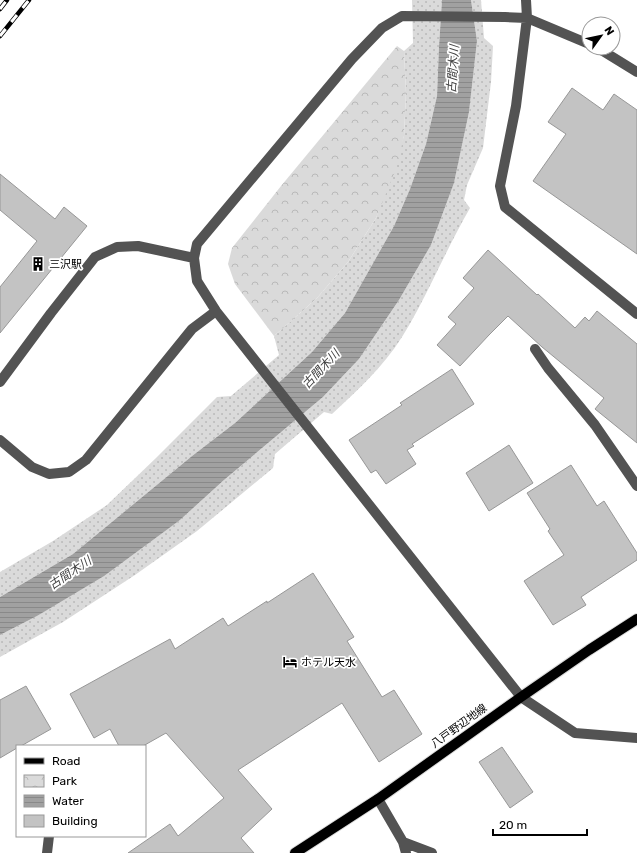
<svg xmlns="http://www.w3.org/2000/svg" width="637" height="853" viewBox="0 0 637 853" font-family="Rubik,'Noto Sans JP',sans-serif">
  <defs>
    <pattern id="grass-dots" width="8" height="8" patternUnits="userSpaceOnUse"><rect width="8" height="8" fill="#dadada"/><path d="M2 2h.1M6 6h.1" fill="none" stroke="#b9b9b9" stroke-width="1.8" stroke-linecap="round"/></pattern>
    <pattern id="park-crowns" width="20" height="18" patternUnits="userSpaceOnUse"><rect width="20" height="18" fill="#dadada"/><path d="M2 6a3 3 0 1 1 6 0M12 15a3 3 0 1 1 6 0" fill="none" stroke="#b9b9b9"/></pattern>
    <pattern id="water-rules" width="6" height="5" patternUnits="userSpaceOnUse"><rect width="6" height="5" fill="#a1a1a1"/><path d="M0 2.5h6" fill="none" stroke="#898989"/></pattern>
  </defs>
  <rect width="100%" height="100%" fill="#fff"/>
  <path fill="url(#grass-dots)" d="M412,0H442L439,46L437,96L426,144L410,189L394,226L345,313L312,352L235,423L192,456L73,554L0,597V572L53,541L107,505L156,458L217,397L231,396L279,355L274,336L317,298L348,262L376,218L404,136L406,92L404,51L413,43Z
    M471,0H481L484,38L493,46L491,82L483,148L467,185L464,200L470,208C451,241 435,277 417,311C412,320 407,329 402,337C383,367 358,390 332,414L324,412L275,454L273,468L197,531L135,575L63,622L0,657V635L37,616L180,520L224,480L323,397L359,359L399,300L431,245L454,183L469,112L477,41Z"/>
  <path fill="url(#park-crowns)" d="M397,46L404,51L406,92L404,136L396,169L376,218L348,262L317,298L274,336L235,284L228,264L232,248L281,186Z"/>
  <path fill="url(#water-rules)" d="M442,0H471L477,41L469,112L454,183L431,245L399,300L359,359L323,397L224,480L180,520L104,576L37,616L0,635V597L73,554L192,456L235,423L312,352L345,313L394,226L410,189L426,144L437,96L439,46Z"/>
  <path fill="#c3c3c3" stroke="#979797" d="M572,88L603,110L614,94L637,110V254L533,181L566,134L548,122Z
    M0,174L55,219L64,207L87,226L0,333V287L37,241L0,210Z
    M488,250L537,295L538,294L575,328L585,317L589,321L597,311L637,344V443L595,409L604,398L542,347L508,316L489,335L460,366L437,345L456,324L448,317L474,288L463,278Z
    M452,369L474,404L412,444L414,446L407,450L416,464L386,484L376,470L371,473L349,440L402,405L400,403Z
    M509,445L533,483L489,511L466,473Z
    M571,465L597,506L604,501L637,553V560L581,597L586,605L553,625L524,581L564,555L548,531L550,529L527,493Z
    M313,573L354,637L347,641L382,697L394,690L422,734L379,762L342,703L238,770L272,809L241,838L254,853H128L170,824L178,836L224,798L166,733L143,746H119L110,729L94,738L70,694L170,639L175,649L223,618L228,626L267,601V603Z
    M26,686L51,729L21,746H17V748L0,758V700Z
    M502,747L533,792L510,808L479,762Z"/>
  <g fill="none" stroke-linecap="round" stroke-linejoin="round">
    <defs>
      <path id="major" d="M295,853L378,799L521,697L589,650L637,619"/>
    </defs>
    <use href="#major" stroke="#dbdbdb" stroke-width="12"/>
    <path stroke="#535353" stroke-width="10" d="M526,0L527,18L589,44
      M598,48L637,72
      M637,314L505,207L500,186L516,106L527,18L505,17L402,16L382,28L352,59L197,244L194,258L197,281L216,311L521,697L575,733L637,738
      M535,349L548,368L595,425L637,486
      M0,382L51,313L95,257L117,247L138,246L194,258
      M0,440L32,467L49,474L69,472L86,460L192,329L216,311
      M378,799L403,842L406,853
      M403,842L432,853
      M47,853L49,836"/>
    <use href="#major" stroke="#000" stroke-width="10"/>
    <defs>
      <path id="rail" d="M0,9L7,0
        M0,36L29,0"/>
    </defs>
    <use href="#rail" stroke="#000" stroke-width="4.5"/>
    <use href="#rail" stroke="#fff" stroke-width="3" stroke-dasharray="9" stroke-linecap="butt"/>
  </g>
  <defs>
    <symbol id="building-bare" viewBox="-9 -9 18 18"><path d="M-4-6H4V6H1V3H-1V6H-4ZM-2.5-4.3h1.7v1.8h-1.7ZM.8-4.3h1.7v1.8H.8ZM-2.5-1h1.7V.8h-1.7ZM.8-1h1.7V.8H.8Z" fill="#000" stroke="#fff" stroke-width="2.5" paint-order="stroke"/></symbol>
    <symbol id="hotel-bare" viewBox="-9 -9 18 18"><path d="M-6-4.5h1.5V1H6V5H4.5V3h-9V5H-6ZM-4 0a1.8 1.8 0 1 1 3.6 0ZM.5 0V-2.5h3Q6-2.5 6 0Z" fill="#000" stroke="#fff" stroke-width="2.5" paint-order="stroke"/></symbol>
  </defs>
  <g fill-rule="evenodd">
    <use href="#building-bare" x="28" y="254" width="20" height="20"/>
    <use href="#hotel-bare" x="280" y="652" width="20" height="20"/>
  </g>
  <g text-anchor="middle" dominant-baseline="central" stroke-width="3.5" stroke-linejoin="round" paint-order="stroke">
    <g font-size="11" fill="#000" stroke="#fff" text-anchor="start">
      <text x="49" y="264">三沢駅</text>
      <text x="301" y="662">ホテル天水</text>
    </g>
    <g font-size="11" fill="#000" stroke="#fff">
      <text transform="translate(459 726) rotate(-36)">八戸野辺地線</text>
    </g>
    <g font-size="12" font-style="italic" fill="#424242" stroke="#fff">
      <text transform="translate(453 69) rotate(-86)">古間木川</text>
      <text transform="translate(321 369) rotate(-47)">古間木川</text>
      <text transform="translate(70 573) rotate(-34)">古間木川</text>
    </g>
  </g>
  <rect x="16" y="745" width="130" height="92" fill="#ffffff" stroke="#999999"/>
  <rect x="24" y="758" width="20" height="6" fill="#000000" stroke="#999999"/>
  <text x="52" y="765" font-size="12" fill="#000000">Road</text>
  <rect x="24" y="775" width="20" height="12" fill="url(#park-crowns)" stroke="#999999"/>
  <text x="52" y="785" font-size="12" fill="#000000">Park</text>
  <rect x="24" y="795" width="20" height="12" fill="url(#water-rules)" stroke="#999999"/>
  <text x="52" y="805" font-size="12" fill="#000000">Water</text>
  <rect x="24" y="815" width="20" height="12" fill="#c3c3c3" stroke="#999999"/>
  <text x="52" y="825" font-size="12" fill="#000000">Building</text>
  <g transform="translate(601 36) rotate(57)"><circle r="19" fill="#ffffff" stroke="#999999"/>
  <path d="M0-3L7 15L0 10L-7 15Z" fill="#000000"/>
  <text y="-6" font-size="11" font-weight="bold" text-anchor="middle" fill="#000000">N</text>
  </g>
  <path d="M493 829v6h94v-6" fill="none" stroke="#000000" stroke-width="2"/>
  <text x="499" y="829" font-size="12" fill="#000000" stroke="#ffffff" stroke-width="3" paint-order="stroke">20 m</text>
</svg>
